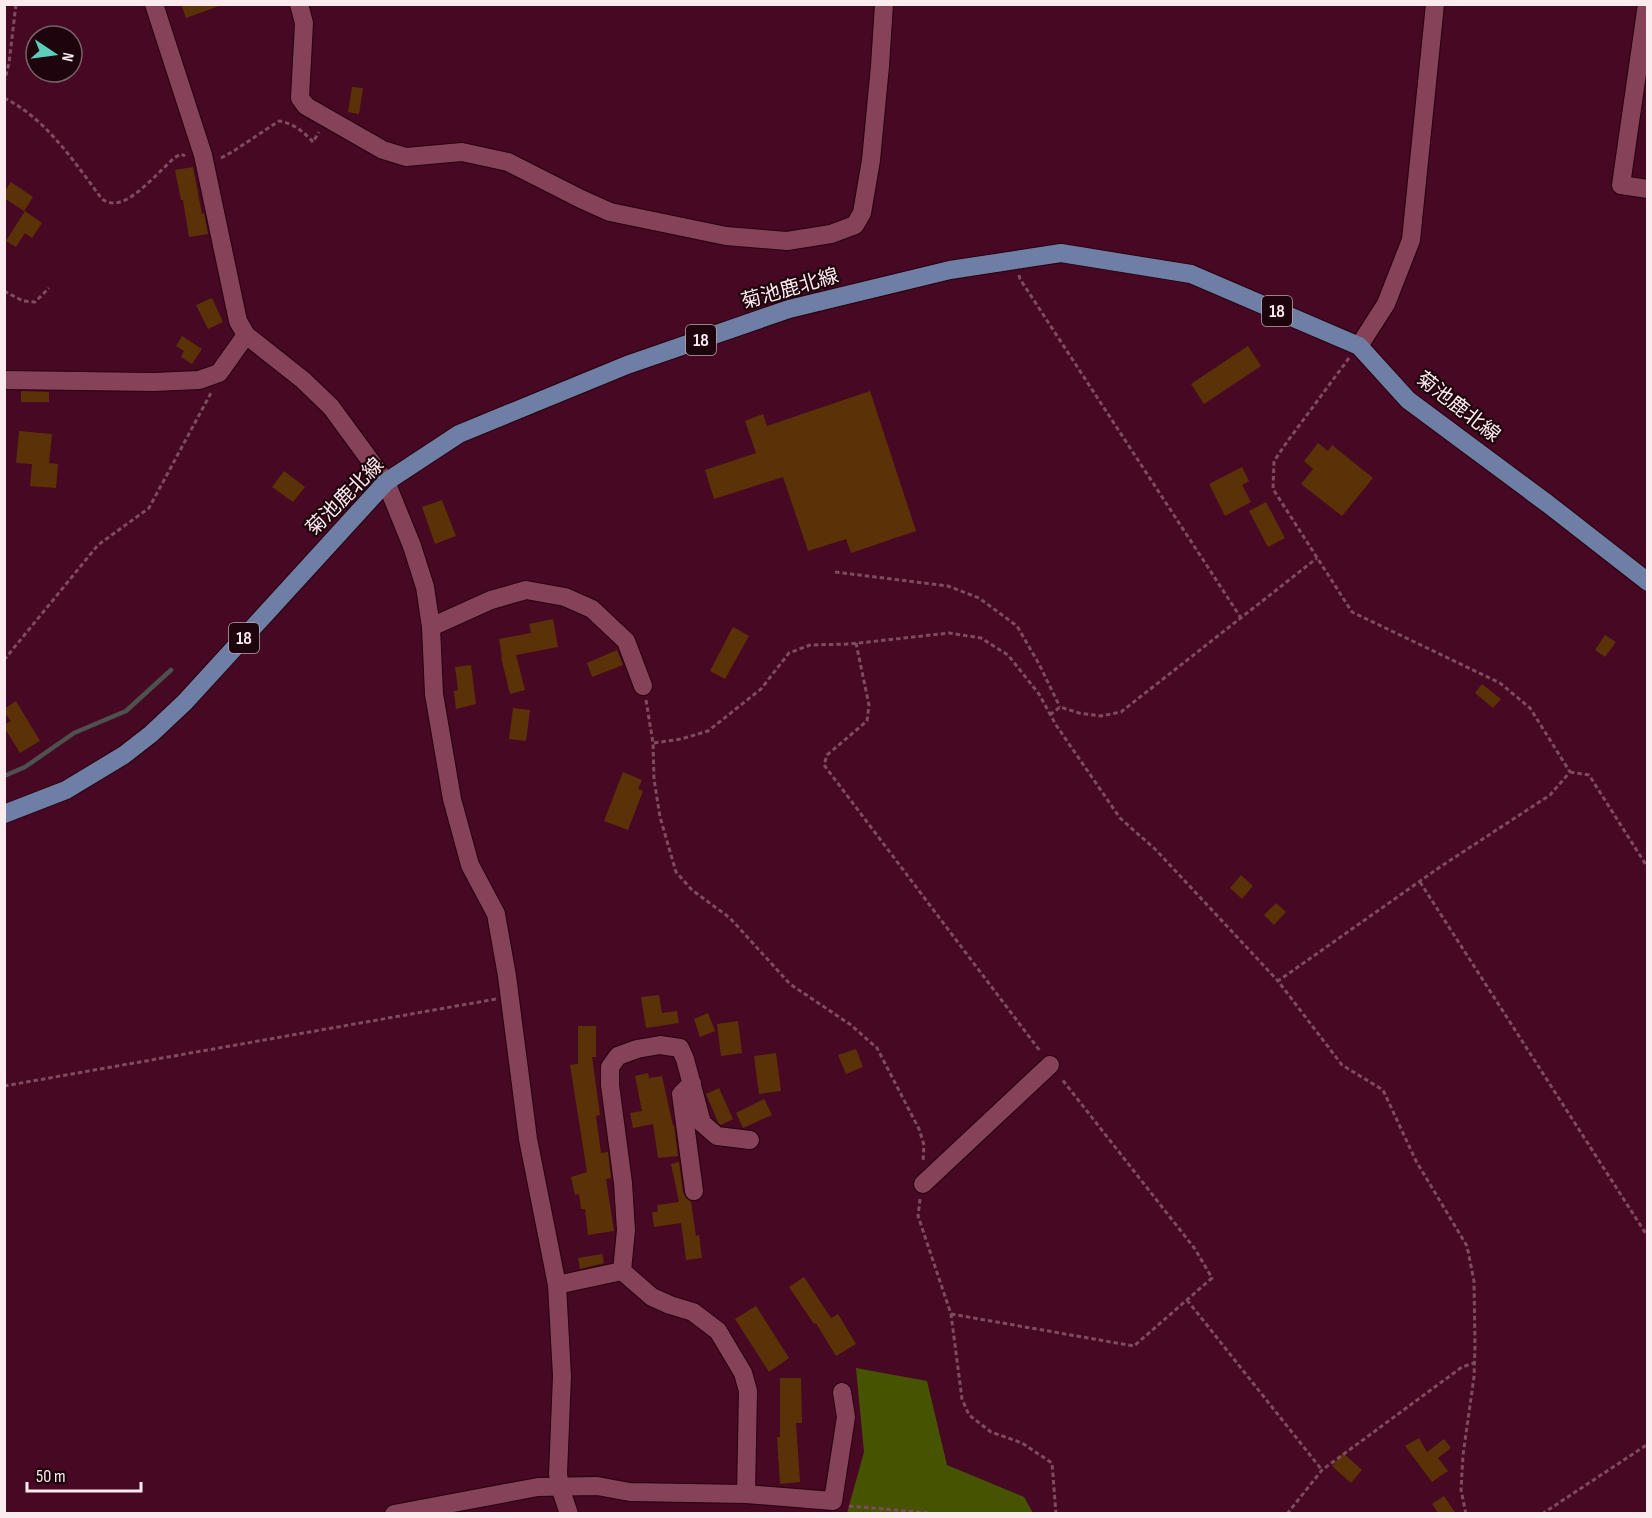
<svg xmlns="http://www.w3.org/2000/svg" width="1652" height="1518" viewBox="0 0 1652 1518" font-family="'Sofia Sans Condensed','Noto Sans JP',sans-serif">
  <rect width="100%" height="100%" fill="#470823"/>
  <path fill="#465402" d="M856,1368L927,1381L947,1465L1024,1497L1033,1513H847L864,1452Z"/>
  <g fill="none" stroke-linecap="round" stroke-linejoin="round">
    <path stroke="#4d5150" stroke-width="4.5" d="M4,776L25,767L74,733L126,711L171,670"/>
  </g>
  <path fill="#5b3207" d="M181,4H219V6L186,18Z
    M352,87L363,88L359,114L348,112Z
    M193,167L202,214L204,213L208,234L189,237L183,200H181L175,170Z
    M11,182L33,197L24,211L4,198V192Z
    M25,211L42,223L32,238L25,233L16,247L6,241Z
    M212,298L223,322L208,329L196,305Z
    M182,336L202,349L192,364L181,357L184,351L176,346Z
    M1248,346L1261,366L1204,404L1191,384Z
    M21,391L49,392V402H21Z
    M870,391L916,531L851,553L846,539L808,551L783,477L714,499L705,470L756,453L745,421L763,414L767,426Z
    M19,431L52,434L49,463L58,464L56,488L30,486L32,464L16,463Z
    M1318,443L1328,451L1332,445L1373,478L1342,516L1301,484L1313,469L1304,461Z
    M1242,467L1249,481L1242,485L1251,502L1225,516L1209,484Z
    M284,471L305,487L293,502L272,487Z
    M442,500L456,536L435,544L422,507Z
    M1266,502L1285,538L1268,547L1249,511Z
    M553,619L558,647L516,655L525,690L510,694L501,657H502L499,639L531,633L529,624Z
    M733,627L749,636L725,679L710,671Z
    M1605,635L1616,642L1605,657L1595,650Z
    M617,650L623,665L592,677L587,663Z
    M471,665L476,704L456,709L454,691L458,690L455,667Z
    M1482,684L1501,699L1493,708L1475,693Z
    M16,701L40,741L20,753L4,727V725L11,721L4,712V709Z
    M513,708L530,710L526,741L509,739Z
    M623,772L642,780L638,789L643,791L628,830L604,821Z
    M1241,875L1253,886L1242,899L1230,888Z
    M1276,903L1286,912L1274,925L1264,915Z
    M659,995L662,1013L677,1011L679,1023L646,1028L641,997Z
    M708,1013L715,1031L700,1037L694,1019Z
    M738,1021L742,1053L721,1056L717,1024Z
    M578,1026H596V1057H592L600,1115L596,1116L601,1153L608,1152L611,1178L606,1179L614,1231L588,1235L585,1209H581L579,1194L575,1195L571,1177L587,1172L570,1065L578,1064Z
    M856,1049L863,1067L846,1074L838,1055Z
    M776,1053L781,1091L759,1094L754,1056Z
    M648,1073L649,1078L662,1076L673,1126L674,1125L678,1156L658,1158L653,1124L633,1128L630,1113L642,1111L635,1076Z
    M719,1088L733,1119L721,1125L718,1122L706,1094Z
    M764,1099L772,1115L743,1128L736,1113Z
    M679,1162L683,1192L686,1198L691,1202L696,1236L699,1235L702,1258L686,1260L681,1223L654,1227L652,1212H658L657,1205L679,1202L671,1164Z
    M602,1254L604,1263L580,1269L578,1258Z
    M804,1277L831,1318L838,1314L856,1344L836,1356L816,1323L814,1324L789,1287Z
    M756,1306L789,1358L769,1372L735,1319Z
    M780,1378H801L802,1423H796L800,1482L780,1484L777,1437H780Z
    M1419,1438L1427,1452L1444,1439L1451,1448L1438,1458L1448,1471L1432,1482L1405,1446Z
    M1343,1453L1362,1470L1351,1483L1332,1466Z
    M1444,1496L1456,1514H1439L1432,1504Z"/>
  <g fill="none" stroke-linecap="round" stroke-linejoin="round">
    <defs>
      <path id="street" d="M299,4L304,23L300,98L306,106L383,150L406,157L462,152L508,162L581,199L610,212L726,236L787,241L831,234L855,225L862,213L871,160L880,66L884,4
        M1647,4L1621,185L1648,189
        M4,380L154,382L199,380L219,373L246,335L238,321L203,155L154,4
        M431,627L491,600L526,590L565,597L592,609L626,641L643,686
        M692,1083L681,1094L694,1191
        M923,1184L1050,1065
        M622,1271L626,1230L623,1183L610,1085V1067L618,1056L637,1049L660,1045L680,1048L685,1059L702,1123L717,1136L750,1140
        M557,1285L622,1271
        M746,1494L833,1501L846,1417L842,1392
        M394,1514L538,1487L597,1486L630,1492L746,1494L748,1391L743,1373L718,1331L693,1312L670,1305L652,1297L622,1271"/>
      <path id="secondary" d="M246,335L303,380L331,407L386,482L412,546L425,587L431,627L434,694L452,799L470,865L496,914L507,976L528,1139L557,1285L562,1376L558,1474L560,1487L569,1514
        M1359,346L1386,304L1411,240L1435,4"/>
      <path id="primary" d="M4,814L66,790L124,755L151,734L185,702L386,482L459,434L627,365L789,309L950,270L1061,253L1191,274L1359,346L1408,400L1548,504L1648,582"/>
    </defs>
    <use href="#street" stroke="#25000d" stroke-width="20"/>
    <use href="#secondary" stroke="#25000d" stroke-width="20"/>
    <use href="#primary" stroke="#25000d" stroke-width="20"/>
    <path stroke="#7d4c60" stroke-width="3" stroke-dasharray="4.5 3" stroke-linecap="butt" d="M4,83L9,63L16,4
      M4,98C46,118 75,163 102,199C108,203 113,204 120,202C136,198 161,170 174,158L181,154L185,156
      M221,158L232,152L279,121C293,123 304,132 313,142L319,132
      M1019,275L1020,279L1241,618
      M4,291L23,301L35,302L49,288
      M1349,358L1287,442L1274,461L1273,489L1352,612L1500,683L1530,708L1570,772
      M835,572L948,586L979,598L1017,626L1039,664L1060,707
      M856,643L869,705L867,721L827,755L824,765L1040,1051
      M4,660L98,545L149,508L212,391
      M646,700L653,743L654,779L660,817L676,872L692,890L730,918L790,984L851,1025L877,1048L919,1129L924,1145L923,1162
      M1050,715L1060,707L1079,713L1101,716L1121,712L1317,558
      M654,743L681,739L708,731L761,689L789,653L810,645L850,644L949,633L981,638L1008,655L1039,694L1056,725L1120,818L1156,850L1278,981
      M1570,772L1589,775L1648,868
      M1420,882L1648,1237
      M4,1086L496,999
      M920,1199L918,1216L951,1314L962,1399L969,1415L991,1432L1022,1443L1052,1463L1056,1514
      M1187,1300L1322,1470
      M951,1314L1134,1346L1212,1278L1195,1249L1061,1078
      M849,1506L941,1514
      M1287,1514L1322,1470L1462,1367L1474,1363
      M1466,1514L1461,1490L1463,1455L1474,1377L1475,1346L1474,1281L1467,1246L1416,1161L1383,1090L1342,1065L1278,981L1440,867L1550,795L1570,772
      M1542,1514L1648,1444"/>
    <use href="#street" stroke="#854258" stroke-width="18"/>
    <use href="#secondary" stroke="#854258" stroke-width="18"/>
    <use href="#primary" stroke="#6f7ea4" stroke-width="18"/>
  </g>
  <g text-anchor="middle" dominant-baseline="central" stroke-width="4.5" stroke-linejoin="round" paint-order="stroke">
    <g fill="#1e050d" stroke="#b9a5aa" stroke-width="1.5">
      <rect x="1262" y="296" width="30" height="30" rx="4.5"/>
      <rect x="686" y="325" width="30" height="30" rx="4.5"/>
      <rect x="229" y="623" width="30" height="30" rx="4.5"/>
    </g>
    <g font-size="18" font-weight="bold" fill="#fbeaee">
      <text x="1277" y="311">18</text>
      <text x="701" y="340">18</text>
      <text x="244" y="638">18</text>
    </g>
    <g font-size="20" fill="#fbeaee" stroke="#1e050d">
      <text transform="translate(790 289) rotate(-16)">菊池鹿北線</text>
      <text transform="translate(1458 407) rotate(38)">菊池鹿北線</text>
      <text transform="translate(345 497) rotate(-45)">菊池鹿北線</text>
    </g>
  </g>
  <rect width="1652" height="1518" fill="none" stroke="#fbeaee" stroke-width="12"/>
  <g transform="translate(54 54) rotate(103)"><circle r="28" fill="#1e050d" stroke="#766167" stroke-width="1.5"/>
  <path d="M0-4.5L10 22L0 15L-10 22Z" fill="#5ccebb"/>
  <text y="-9" font-size="16" font-weight="bold" text-anchor="middle" fill="#fbeaee">N</text>
  </g>
  <path d="M27 1482v9h114v-9" fill="none" stroke="#fbeaee" stroke-width="3"/>
  <text x="36" y="1482" font-size="18" fill="#fbeaee" stroke="#1e050d" stroke-width="4.5" paint-order="stroke">50 m</text>
</svg>
